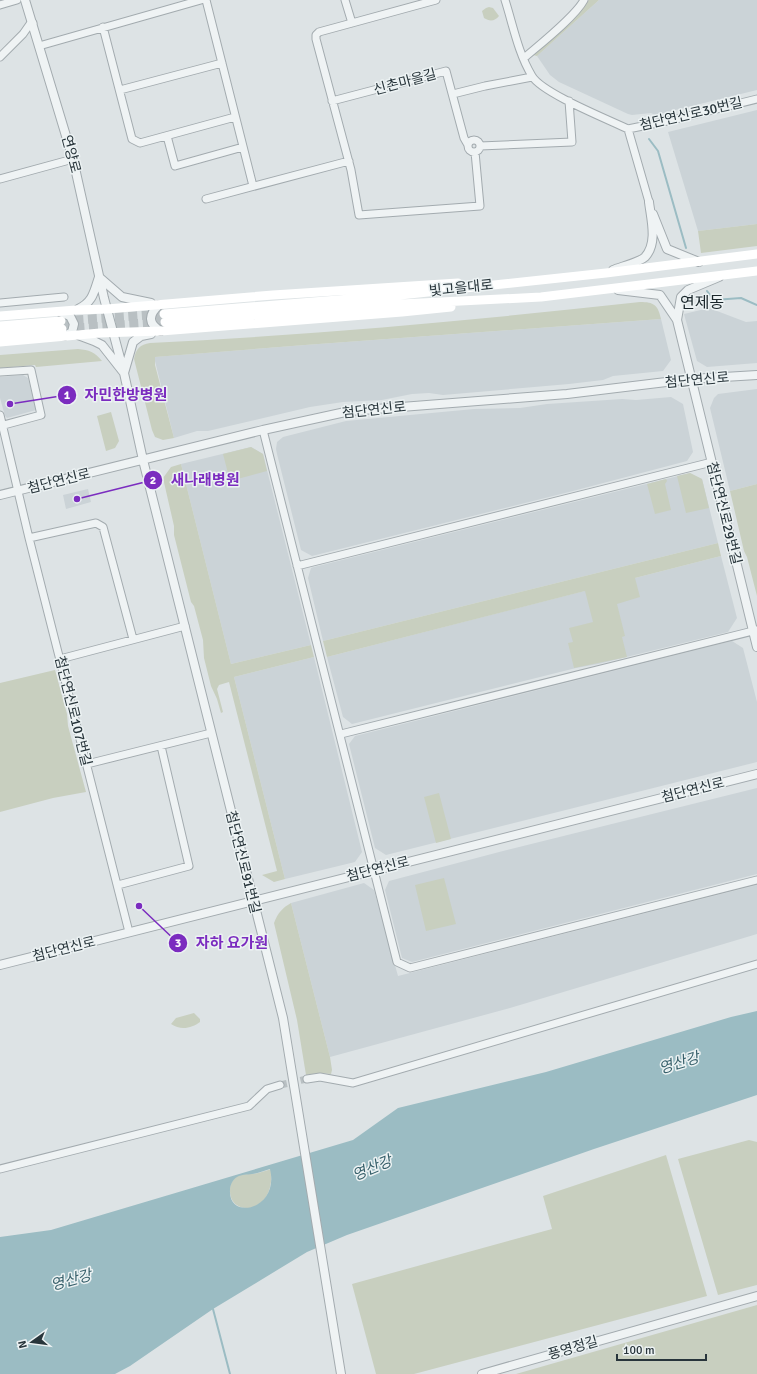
<svg xmlns="http://www.w3.org/2000/svg" width="757" height="1374" viewBox="0 0 757 1374" font-family="Signika,'Noto Sans KR',sans-serif">
  <rect width="100%" height="100%" fill="#dde3e5"/>
  <path fill="#cbd3d7" d="M599,0H757V90L655,115L651,113L632,115L628,114L559,82L550,75L537,56Z
    M757,110V224L698,231L668,132Z
    M709,308L746,322L757,321V363L707,367L697,361L684,314Z
    M661,319L671,360L663,371L613,376L603,380L569,384L443,395L429,393L412,394L382,400L343,402L310,407L208,431H197L174,438L154,357L305,345Z
    M23,375L28,378L36,410L7,418L5,416L0,398V377Z
    M757,389V484L730,491L710,408L714,398L718,394Z
    M671,397L683,404L693,452L687,461L573,491L312,556L301,550L277,454L276,449L277,442L283,437L346,421L474,409L520,408L547,404L622,399L636,400Z
    M251,447L263,454L311,645L231,664L181,464Z
    M690,473L702,479L718,543L323,641L308,578L311,568L314,567Z
    M88,489L91,502L66,509L63,495Z
    M721,556L737,618L728,632L598,664L576,668L352,724L343,717L327,657Z
    M732,641L743,648L757,702V762L386,855L375,848L349,744L355,736Z
    M314,657L362,852L355,862L285,879L234,677Z
    M757,788V874L412,962L402,958L385,890L389,881L503,851Z
    M364,883L374,890L398,976L757,885V934L510,1008L330,1057L291,903Z"/>
  <path fill="#c8cfbf" d="M589,0H599L537,56L533,55L534,51Z
    M489,7L493,8L499,16C495,21 490,22 484,18L482,11L486,8Z
    M757,224V246L701,253L698,231Z
    M640,302C654,302 658,305 661,319L305,345L155,357V365L174,438L163,440L155,437L152,430L134,359C136,348 140,345 150,343C314,335 477,320 640,302Z
    M78,349C89,350 95,352 102,361L36,367L35,365L0,368V355Z
    M111,412L119,441L115,448L106,451L97,416Z
    M251,447L263,454L267,471L230,481L223,454Z
    M181,464L231,664L311,645L314,657L234,677L285,879L274,882L262,875L277,871L229,682L219,685L217,689L223,712L221,713L217,699L211,686L204,658L203,640L194,606L191,602L174,535V526L163,478L171,467Z
    M690,473L702,479L709,508L686,513L677,476Z
    M666,479L667,481L665,484L671,510L655,514L647,484Z
    M757,484V596L747,557L744,551L730,491Z
    M718,543L721,556L635,578L640,597L617,604L625,636L622,637L627,657L574,668L568,643L573,642L569,628L593,622L585,591L327,657L323,641Z
    M55,670L67,714L68,726L86,792L53,798L0,812V683Z
    M439,793L451,839L436,843L424,797Z
    M444,878L456,924L426,931L415,885Z
    M291,903L330,1057L332,1070L331,1074L320,1073L306,1075L297,1020L274,923C278,913 282,908 291,903Z
    M194,1013L200,1019V1022C192,1028 181,1031 171,1024L176,1018Z
    M749,1140L757,1142V1285L718,1295L678,1159Z
    M666,1155L707,1296L414,1374H376L352,1284L552,1229L543,1196Z
    M271,1169C276,1216 228,1218 230,1189C230,1184 233,1179 237,1176C242,1174 247,1174 253,1174C259,1173 265,1171 271,1169Z
    M757,1305V1374H516Z"/>
  <path fill="#9bbcc3" fill-rule="evenodd" d="M757,1011V1095L594,1149L347,1235L307,1252L213,1309L130,1366L115,1374H0V1237L51,1230L353,1140L398,1108L546,1072L731,1017ZM270,1169C280,1210 228,1221 230,1190C230,1185 233,1179 237,1177C242,1174 247,1175 252,1174C259,1173 264,1171 270,1169Z"/>
  <g fill="none" stroke-linecap="round" stroke-linejoin="round">
    <path stroke="#9bbcc3" stroke-width="2" d="M649,139L658,151L686,248
      M707,291L714,300L741,298L757,305
      M213,1309L230,1374"/>
    <path stroke="#b9c0c3" stroke-width="7" stroke-dasharray="7 3.5" stroke-linecap="butt" d="M280,1085L307,1079"/>
    <path stroke="#b9c0c3" stroke-width="9" stroke-dasharray="9 4.5" stroke-linecap="butt" d="M61,321L164,314
      M62,329L165,322"/>
    <defs>
      <path id="minor" d="M206,0L253,186
        M345,0L352,23L436,0
        M505,0C513,25 518,53 532,76C542,93 607,119 628,129
        M0,5L17,0
        M352,23L319,32L316,35V39L351,170L359,215L480,206L475,152
        M103,27L132,139L140,143L235,117
        M39,46L201,0
        M0,57L23,34L30,24L33,23
        M524,58C539,45 575,17 584,0
        M120,90L222,63
        M453,94L485,86L532,77
        M332,101L446,71L464,138L468,145
        M167,136L175,166L243,147
        M468 146a6 6 0 1 1 12 0a6 6 0 1 1-12 0Z
        M480,146L572,142L569,101
        M0,179L73,159
        M206,199L349,161
        M649,202L628,129L672,120L757,99
        M0,303L64,297
        M0,372L31,370L41,415L0,426
        M0,415L29,538L129,932
        M263,430L397,962L410,968L757,880
        M29,538L96,523L103,527L133,639
        M297,566L712,462
        M60,659L185,626
        M341,734L757,630
        M87,764L211,733
        M118,885L189,866L161,746
        M307,1079L320,1077L353,1083L757,964
        M0,1169L249,1106L267,1089L280,1085"/>
      <path id="tertiary" d="M25,0L73,159L104,298L124,373L143,460L283,1018L341,1374
        M653,214L667,249L699,262
        M613,270C620,267 640,262 645,257C658,243 651,219 649,202
        M618,290L660,295L677,320L757,647
        M159,305C148,315 148,324 161,331
        M78,309C93,302 94,292 99,277L122,297L151,303
        M60,312L70,316L74,324L72,332L64,336
        M677,320L681,297L688,290L719,277
        M78,335L94,341L102,345L124,373L133,342L141,336L151,334
        M0,495L263,430L350,411L567,394L691,379L757,375
        M0,965L757,774
        M482,1374L757,1296"/>
    </defs>
    <use href="#minor" stroke="#a3abaf" stroke-width="9"/>
    <use href="#tertiary" stroke="#a3abaf" stroke-width="10"/>
    <use href="#minor" stroke="#eff3f4" stroke-width="7"/>
    <use href="#tertiary" stroke="#eff3f4" stroke-width="8"/>
    <path stroke="#fff" stroke-width="9" d="M164,314L400,295L606,273L757,254
      M0,316L76,310L107,309L273,295L458,283
      M165,322L401,304L541,297L757,271
      M0,326L61,321
      M0,333L62,329
      M0,342L100,333L161,331L402,312L451,307"/>
  </g>
  <g text-anchor="middle" dominant-baseline="central" stroke-width="3" stroke-linejoin="round" paint-order="stroke">
    <g font-size="14" fill="#28353b" stroke="#ecf2f3">
      <text transform="translate(405 82) rotate(-15)">신촌마을길</text>
      <text transform="translate(691 114) rotate(-13)">첨단연신로30번길</text>
      <text transform="translate(71 154) rotate(75)">연양로</text>
      <text transform="translate(461 288) rotate(-6)">빛고을대로</text>
      <text transform="translate(697 380) rotate(-5)">첨단연신로</text>
      <text transform="translate(374 410) rotate(-6)">첨단연신로</text>
      <text transform="translate(59 481) rotate(-14)">첨단연신로</text>
      <text transform="translate(724 513) rotate(76)">첨단연신로29번길</text>
      <text transform="translate(73 711) rotate(76)">첨단연신로107번길</text>
      <text transform="translate(693 790) rotate(-14)">첨단연신로</text>
      <text transform="translate(243 862) rotate(76)">첨단연신로91번길</text>
      <text transform="translate(378 869) rotate(-14)">첨단연신로</text>
      <text transform="translate(64 949) rotate(-14)">첨단연신로</text>
      <text transform="translate(573 1348) rotate(-16)">풍영정길</text>
    </g>
    <g font-size="15" font-style="italic" fill="#365f6a" stroke="#ecf2f3">
      <text transform="translate(679 1063) rotate(-17)">영산강</text>
      <text transform="translate(372 1168) rotate(-23)">영산강</text>
      <text transform="translate(71 1280) rotate(-15)">영산강</text>
    </g>
    <g font-size="16" fill="#1a262b" stroke="#ecf2f3">
      <text x="702" y="303">연제동</text>
    </g>
  </g>
  <path fill="none" stroke="#7b2cbf" stroke-width="1.5" d="M10 404L67 395M77 499L153 480M139 906L178 943"/>
  <g fill="#7b2cbf" stroke="#ecf2f3" stroke-width="1.5">
    <circle cx="10" cy="404" r="4"/>
    <circle cx="77" cy="499" r="4"/>
    <circle cx="139" cy="906" r="4"/>
    <circle cx="67" cy="395" r="10"/>
    <circle cx="153" cy="480" r="10"/>
    <circle cx="178" cy="943" r="10"/>
  </g>
  <g font-size="12" text-anchor="middle" font-weight="bold" fill="#fff">
    <text x="67" y="399">1</text>
    <text x="153" y="484">2</text>
    <text x="178" y="947">3</text>
  </g>
  <g font-size="15" text-anchor="middle" font-weight="bold" fill="#7b2cbf" stroke="#ecf2f3" stroke-width="3" stroke-linejoin="round" paint-order="stroke">
    <text x="126" y="400">자민한방병원</text>
    <text x="205" y="485">새나래병원</text>
    <text x="232" y="948">자하 요가원</text>
  </g>
  <g transform="translate(32 1342) rotate(256)" stroke="#ecf2f3" stroke-width="3" paint-order="stroke">
  <path d="M0-3L7 15L0 10L-7 15Z" fill="#28353b"/>
  <text y="-6" font-size="11" font-weight="bold" text-anchor="middle" fill="#28353b">N</text>
  </g>
  <path d="M617 1354v6h89v-6" fill="none" stroke="#28353b" stroke-width="2"/>
  <text x="623" y="1354" font-size="12" fill="#28353b" stroke="#ecf2f3" stroke-width="3" paint-order="stroke">100 m</text>
</svg>
